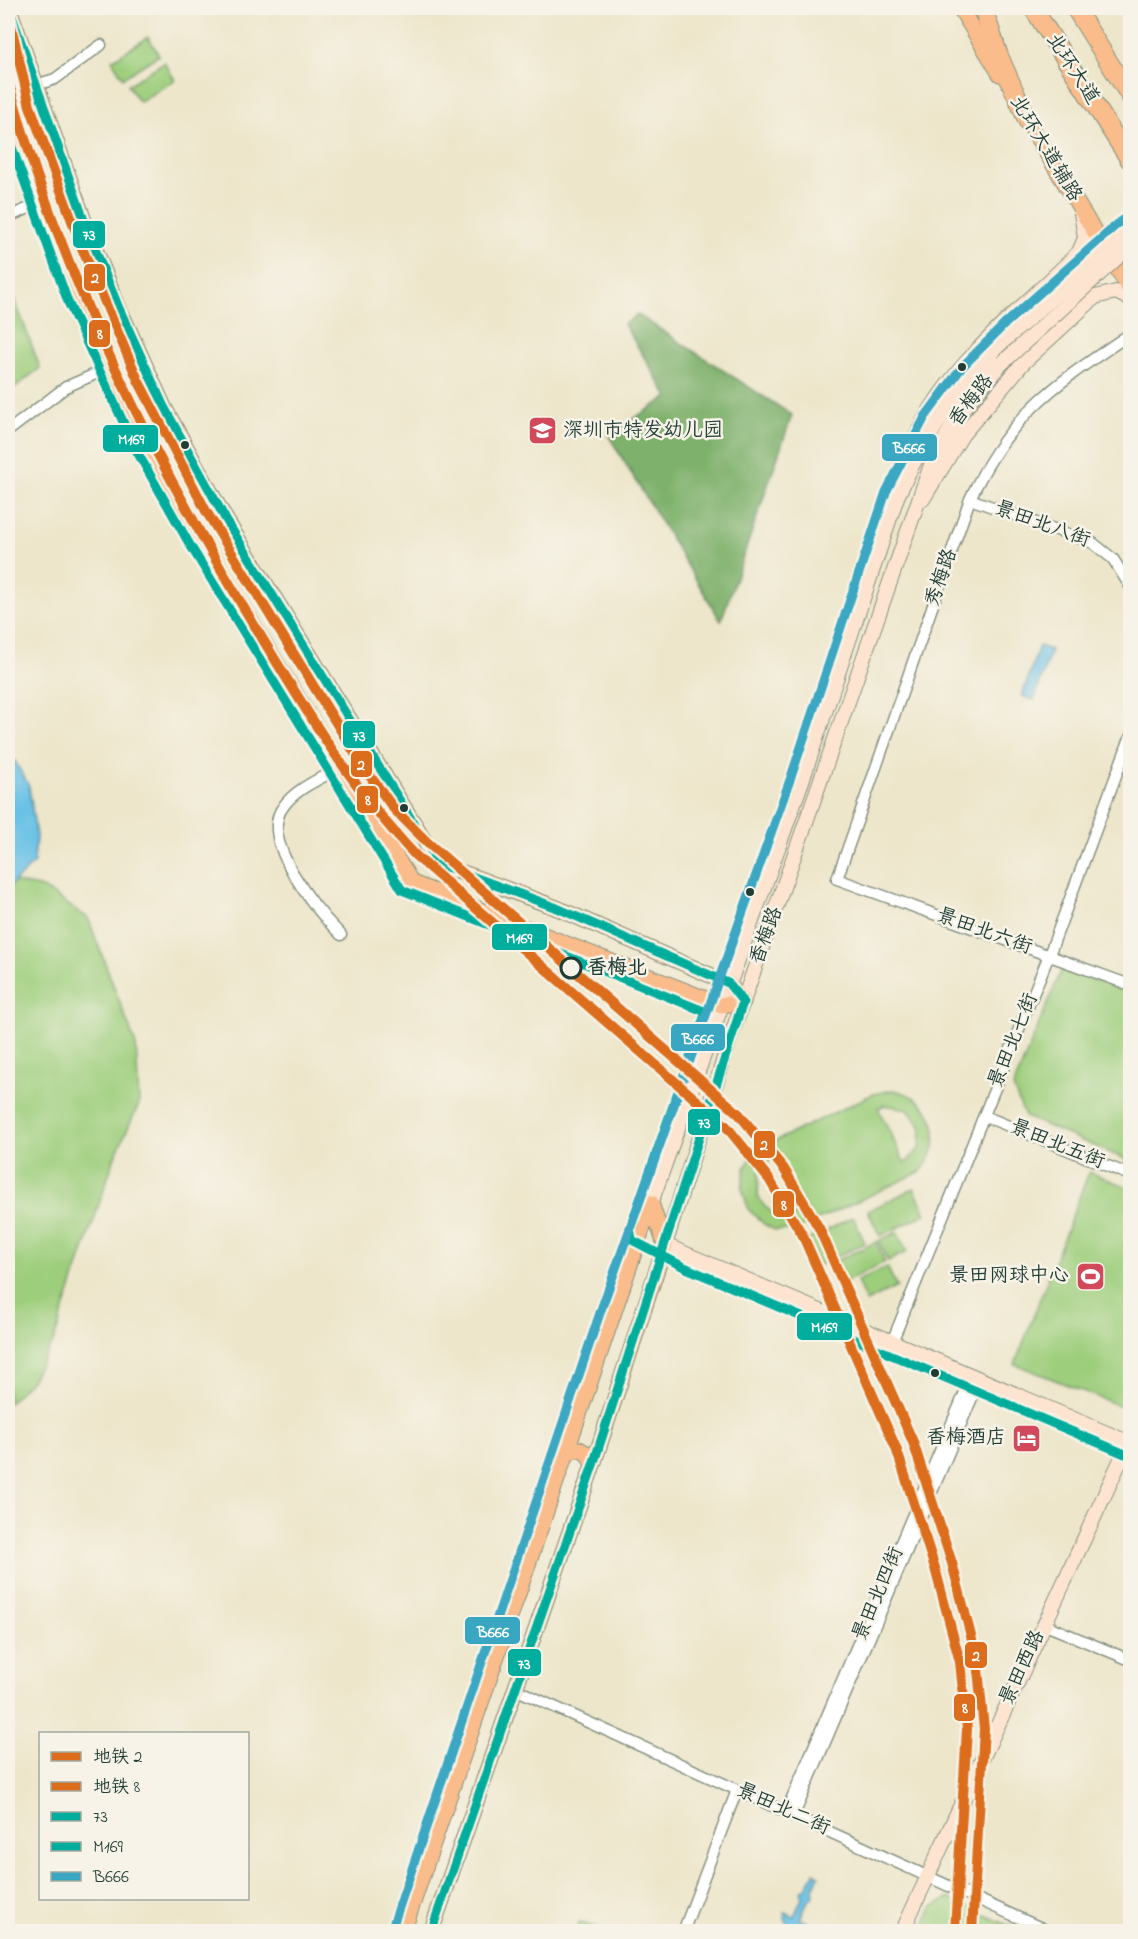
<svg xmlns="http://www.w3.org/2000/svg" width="1138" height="1939" viewBox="0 0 1138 1939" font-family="'Indie Flower','LXGW WenKai TC',sans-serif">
  <rect width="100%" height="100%" fill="#f7f3e8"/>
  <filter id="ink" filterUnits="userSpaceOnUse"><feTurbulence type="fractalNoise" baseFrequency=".0167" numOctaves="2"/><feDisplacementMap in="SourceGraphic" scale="12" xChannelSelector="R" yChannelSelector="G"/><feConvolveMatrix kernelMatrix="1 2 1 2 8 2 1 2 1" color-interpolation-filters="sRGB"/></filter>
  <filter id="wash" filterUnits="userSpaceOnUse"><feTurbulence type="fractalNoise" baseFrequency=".008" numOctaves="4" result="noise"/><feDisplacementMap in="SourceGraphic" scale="24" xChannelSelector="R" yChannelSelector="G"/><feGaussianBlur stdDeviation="1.35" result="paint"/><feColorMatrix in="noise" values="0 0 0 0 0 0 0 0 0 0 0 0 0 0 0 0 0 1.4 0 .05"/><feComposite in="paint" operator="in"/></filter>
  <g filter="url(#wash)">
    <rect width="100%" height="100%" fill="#ede6cb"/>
    <path fill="#9dce7c" stroke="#5e8658" stroke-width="1.5" fill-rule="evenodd" d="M148,37L159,55L123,78L112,60Z
      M164,62L175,80L139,102L128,85Z
      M8,281L40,368L8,393Z
      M14,882L43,888L88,918L136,1045L139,1104L115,1156L54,1340L31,1380L8,1404V888Z
      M1062,969L1130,992V1161L1025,1117L1013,1087Z
      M893,1090C935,1097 949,1141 920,1172L796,1230H775L765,1225L749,1210L742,1189L745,1168L751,1158L767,1145L873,1094ZM885,1105L907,1109L921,1126L920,1148L905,1164L878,1108ZM773,1158H774L800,1214C781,1220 766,1213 758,1196L759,1173Z
      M1089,1172L1130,1188V1410L1015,1364Z
      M914,1188L926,1214L880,1236L868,1211Z
      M853,1217L865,1243L819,1265L807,1240Z
      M897,1232L907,1252L888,1261L878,1241Z
      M876,1242L885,1262L841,1284L831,1263Z
      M887,1267L897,1287L866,1302L857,1281Z
      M949,1898L1020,1931H921L932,1907Z
      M579,1922L607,1931H576Z"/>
    <path fill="#7eb16c" stroke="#4e7750" stroke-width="1.5" d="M638,315L792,415L721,621L608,435L668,397L624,324Z"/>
    <path fill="#69c1e6" stroke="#447f8d" stroke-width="1.5" d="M1039,646L1051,650L1034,700L1022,696Z
      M8,749L29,786L36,836L34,863L8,888Z
      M814,1872L819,1875L813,1889L814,1896L808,1900L800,1919L809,1923C798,1933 785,1927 784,1912L794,1916L802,1898L801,1891L807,1887Z"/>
  </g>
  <g filter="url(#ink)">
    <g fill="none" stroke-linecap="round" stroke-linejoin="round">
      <defs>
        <path id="street" d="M36,85L55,79L101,45
          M8,217L43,202
          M1130,334C1055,385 1010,413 970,499L837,879L1130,985
          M8,431L66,387L109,368
          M970,499L1093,543L1113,559L1130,586
          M341,767C322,778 296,788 283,807C258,840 317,911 341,935
          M984,1116L1130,1175
          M892,1342L1049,955L1130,738
          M1043,1624L1130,1660
          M515,1689L1050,1932
          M786,1812L972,1376
          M794,1815L980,1379
          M683,1932L737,1790"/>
        <path id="secondary" d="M960,412L932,462L731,1036L665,1245L1130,1443
          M903,469C930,377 1015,317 1079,252L1085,238L1081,213
          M923,499L962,435L1024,362L1095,297L1116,292L1130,299
          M651,1203L802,781L897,497L913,464L949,404
          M902,1932L1129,1442"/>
        <path id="primary" d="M9,8L87,229L118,306L164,407L226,520L439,864L557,908L728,983L743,1002
          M960,8L1000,74
          M8,102L79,298L146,444L200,539L412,883L721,1005L743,1002
          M1024,116L1130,290
          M651,1203L665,1245
          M564,1460L569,1452L579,1449L588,1454L593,1465
          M403,1932L651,1203
          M431,1932L593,1465L665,1245"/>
        <path id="highway" d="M983,8L999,56L1029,124
          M1033,8L1130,160
          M1075,8L1130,96"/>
      </defs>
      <use href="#street" stroke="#869280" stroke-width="13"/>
      <use href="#secondary" stroke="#869280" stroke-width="16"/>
      <use href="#primary" stroke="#869280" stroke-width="17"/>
      <use href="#highway" stroke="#869280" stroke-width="20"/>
      <use href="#street" stroke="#fff" stroke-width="10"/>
      <use href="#secondary" stroke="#fde4d0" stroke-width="14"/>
      <use href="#primary" stroke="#f9bc8a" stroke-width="15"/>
      <use href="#highway" stroke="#f9bc8a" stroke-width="18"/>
      <defs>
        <path id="secondary-bridge" d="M949,404L997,347L1130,229
          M960,412L1000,365L1130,246"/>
      </defs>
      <use href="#secondary-bridge" stroke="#869280" stroke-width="16" stroke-linecap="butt"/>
      <use href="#secondary-bridge" stroke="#fde4d0" stroke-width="14"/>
      <defs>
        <path id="bus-1" d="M9,8L87,229L118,306L164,407L226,520L439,864L557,908L728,983L743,1002L593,1465L431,1932"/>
        <path id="bus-2" d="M8,40L47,150
          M8,136L68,302L136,450L190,545L402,890L706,1012L630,1228L632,1240L684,1267L1125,1454"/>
        <path id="bus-3" d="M392,1928L602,1307L791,777L886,492L925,417L962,367L1006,323L1122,220"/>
      </defs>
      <use href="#bus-1" stroke="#f7f3e8" stroke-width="14"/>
      <use href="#bus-2" stroke="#f7f3e8" stroke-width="14"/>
      <use href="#bus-3" stroke="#f7f3e8" stroke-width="14"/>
      <use href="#bus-1" stroke="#01ad9c" stroke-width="9"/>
      <use href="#bus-2" stroke="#01ad9c" stroke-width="9"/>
      <use href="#bus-3" stroke="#3aa7c2" stroke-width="9"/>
      <defs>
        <path id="metro-1" d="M8,14L30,106L82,248L138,380L206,511L362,765L394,809L428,843L739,1114L784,1169L819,1228L913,1442L952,1563L977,1659L984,1729L972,1932"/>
        <path id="metro-2" d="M8,81C62,279 155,463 262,638C308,714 354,791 416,856L726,1126L769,1179L803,1236L896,1448L935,1568L960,1662L967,1729L955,1931"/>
      </defs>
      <use href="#metro-1" stroke="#f7f3e8" stroke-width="15"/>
      <use href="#metro-2" stroke="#f7f3e8" stroke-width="15"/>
      <use href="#metro-1" stroke="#db6d1c" stroke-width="10"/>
      <use href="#metro-2" stroke="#db6d1c" stroke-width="10"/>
    </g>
  </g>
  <defs>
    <symbol id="school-square" viewBox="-11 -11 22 22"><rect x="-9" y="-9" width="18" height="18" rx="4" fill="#d1495b" stroke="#f7f3e8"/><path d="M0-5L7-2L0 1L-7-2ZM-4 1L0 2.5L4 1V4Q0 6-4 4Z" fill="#fff"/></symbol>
    <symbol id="stadium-square" viewBox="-11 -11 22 22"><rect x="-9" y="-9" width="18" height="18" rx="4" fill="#d1495b" stroke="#f7f3e8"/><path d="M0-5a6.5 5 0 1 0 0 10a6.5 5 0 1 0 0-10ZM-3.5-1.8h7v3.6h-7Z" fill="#fff"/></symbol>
    <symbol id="hotel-square" viewBox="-11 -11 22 22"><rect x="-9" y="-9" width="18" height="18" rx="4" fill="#d1495b" stroke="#f7f3e8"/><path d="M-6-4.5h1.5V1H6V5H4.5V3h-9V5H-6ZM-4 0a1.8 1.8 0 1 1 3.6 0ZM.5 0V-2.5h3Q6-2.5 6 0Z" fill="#fff"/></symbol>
  </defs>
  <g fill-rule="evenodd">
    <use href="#school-square" x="526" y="414" width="33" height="33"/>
    <use href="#stadium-square" x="1074" y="1260" width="33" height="33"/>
    <use href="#hotel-square" x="1010" y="1422" width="33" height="33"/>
  </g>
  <g fill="#1f3d34" stroke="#f7f3e8" stroke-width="2">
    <circle cx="962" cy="367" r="5"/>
    <circle cx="185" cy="445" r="5"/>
    <circle cx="404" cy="808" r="5"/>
    <circle cx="750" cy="892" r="5"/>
    <circle cx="935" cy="1373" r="5"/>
  </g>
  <circle fill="#f7f3e8" stroke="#1f3d34" stroke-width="3" cx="571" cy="968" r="10"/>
  <g text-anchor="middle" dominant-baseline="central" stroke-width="5" stroke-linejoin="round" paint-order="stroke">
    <g font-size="20" fill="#1f3d34" stroke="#f7f3e8">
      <text transform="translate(1072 69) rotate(57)">北环大道</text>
      <text transform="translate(1045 149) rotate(59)">北环大道辅路</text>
      <text transform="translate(972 401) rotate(-53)">香梅路</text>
      <text transform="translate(1042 525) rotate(20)">景田北八街</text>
      <text transform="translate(942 578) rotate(-71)">秀梅路</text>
      <text transform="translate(984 932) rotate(20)">景田北六街</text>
      <text transform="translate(767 936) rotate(-70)">香梅路</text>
      <text transform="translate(1014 1041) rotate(-68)">景田北七街</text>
      <text transform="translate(1057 1145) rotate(22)">景田北五街</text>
      <text transform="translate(879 1594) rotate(-67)">景田北四街</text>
      <text transform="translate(1023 1668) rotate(-65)">景田西路</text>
      <text transform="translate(783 1810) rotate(24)">景田北二街</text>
    </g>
    <g font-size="20" fill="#1f3d34" stroke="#f7f3e8" text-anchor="end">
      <text x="563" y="431" text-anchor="start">深圳市特发幼儿园</text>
      <text x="1069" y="1276">景田网球中心</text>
      <text x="1006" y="1438">香梅酒店</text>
    </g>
    <g font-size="20" font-weight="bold" fill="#1f3d34" stroke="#f7f3e8" text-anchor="start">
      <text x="587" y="968">香梅北</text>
    </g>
  </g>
  <g stroke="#f7f3e8" stroke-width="2">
    <rect x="72" y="220" width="34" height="29" rx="6" fill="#01ad9c"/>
    <rect x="83" y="263" width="23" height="29" rx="6" fill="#db6d1c"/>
    <rect x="88" y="319" width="23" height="29" rx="6" fill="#db6d1c"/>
    <rect x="102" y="424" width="57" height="29" rx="6" fill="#01ad9c"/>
    <rect x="881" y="433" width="57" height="29" rx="6" fill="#3aa7c2"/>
    <rect x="342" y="720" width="34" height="29" rx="6" fill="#01ad9c"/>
    <rect x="350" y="750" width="23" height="28" rx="6" fill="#db6d1c"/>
    <rect x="356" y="785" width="23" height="29" rx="6" fill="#db6d1c"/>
    <rect x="491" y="923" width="57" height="28" rx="6" fill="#01ad9c"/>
    <rect x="670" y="1023" width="56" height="29" rx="6" fill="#3aa7c2"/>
    <rect x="687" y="1108" width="34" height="28" rx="6" fill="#01ad9c"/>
    <rect x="753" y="1130" width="23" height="29" rx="6" fill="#db6d1c"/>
    <rect x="772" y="1190" width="23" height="28" rx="6" fill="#db6d1c"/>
    <rect x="796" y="1312" width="57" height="29" rx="6" fill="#01ad9c"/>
    <rect x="464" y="1616" width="57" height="29" rx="6" fill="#3aa7c2"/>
    <rect x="964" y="1641" width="24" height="28" rx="6" fill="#db6d1c"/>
    <rect x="507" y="1648" width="35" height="29" rx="6" fill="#01ad9c"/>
    <rect x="953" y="1693" width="23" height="29" rx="6" fill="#db6d1c"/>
  </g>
  <g font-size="16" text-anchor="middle" font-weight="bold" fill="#fff">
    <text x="89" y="240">73</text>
    <text x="95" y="283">2</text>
    <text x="100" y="339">8</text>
    <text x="131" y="444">M169</text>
    <text x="909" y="453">B666</text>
    <text x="359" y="741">73</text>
    <text x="361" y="770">2</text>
    <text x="368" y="805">8</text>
    <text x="519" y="943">M169</text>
    <text x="698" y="1044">B666</text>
    <text x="704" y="1128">73</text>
    <text x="764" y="1150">2</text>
    <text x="784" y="1210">8</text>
    <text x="824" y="1332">M169</text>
    <text x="493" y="1637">B666</text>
    <text x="976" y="1661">2</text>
    <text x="524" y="1669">73</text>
    <text x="965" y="1713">8</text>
  </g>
  <rect width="1138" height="1939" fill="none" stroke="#f7f3e8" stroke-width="30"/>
  <rect x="39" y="1732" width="210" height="168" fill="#f7f3e8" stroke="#a1aaa0" stroke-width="1.5"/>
  <rect x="51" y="1752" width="30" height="9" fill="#db6d1c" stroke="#a1aaa0" stroke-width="1.5"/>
  <text x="93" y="1762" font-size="18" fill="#1f3d34">地铁 2</text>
  <rect x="51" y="1782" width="30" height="9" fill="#db6d1c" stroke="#a1aaa0" stroke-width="1.5"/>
  <text x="93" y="1792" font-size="18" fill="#1f3d34">地铁 8</text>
  <rect x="51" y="1812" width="30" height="9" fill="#01ad9c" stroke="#a1aaa0" stroke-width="1.5"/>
  <text x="93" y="1822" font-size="18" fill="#1f3d34">73</text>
  <rect x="51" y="1842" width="30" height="9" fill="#01ad9c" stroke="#a1aaa0" stroke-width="1.5"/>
  <text x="93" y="1852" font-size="18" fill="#1f3d34">M169</text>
  <rect x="51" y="1872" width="30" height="9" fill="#3aa7c2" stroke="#a1aaa0" stroke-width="1.5"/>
  <text x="93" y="1882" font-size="18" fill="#1f3d34">B666</text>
</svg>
